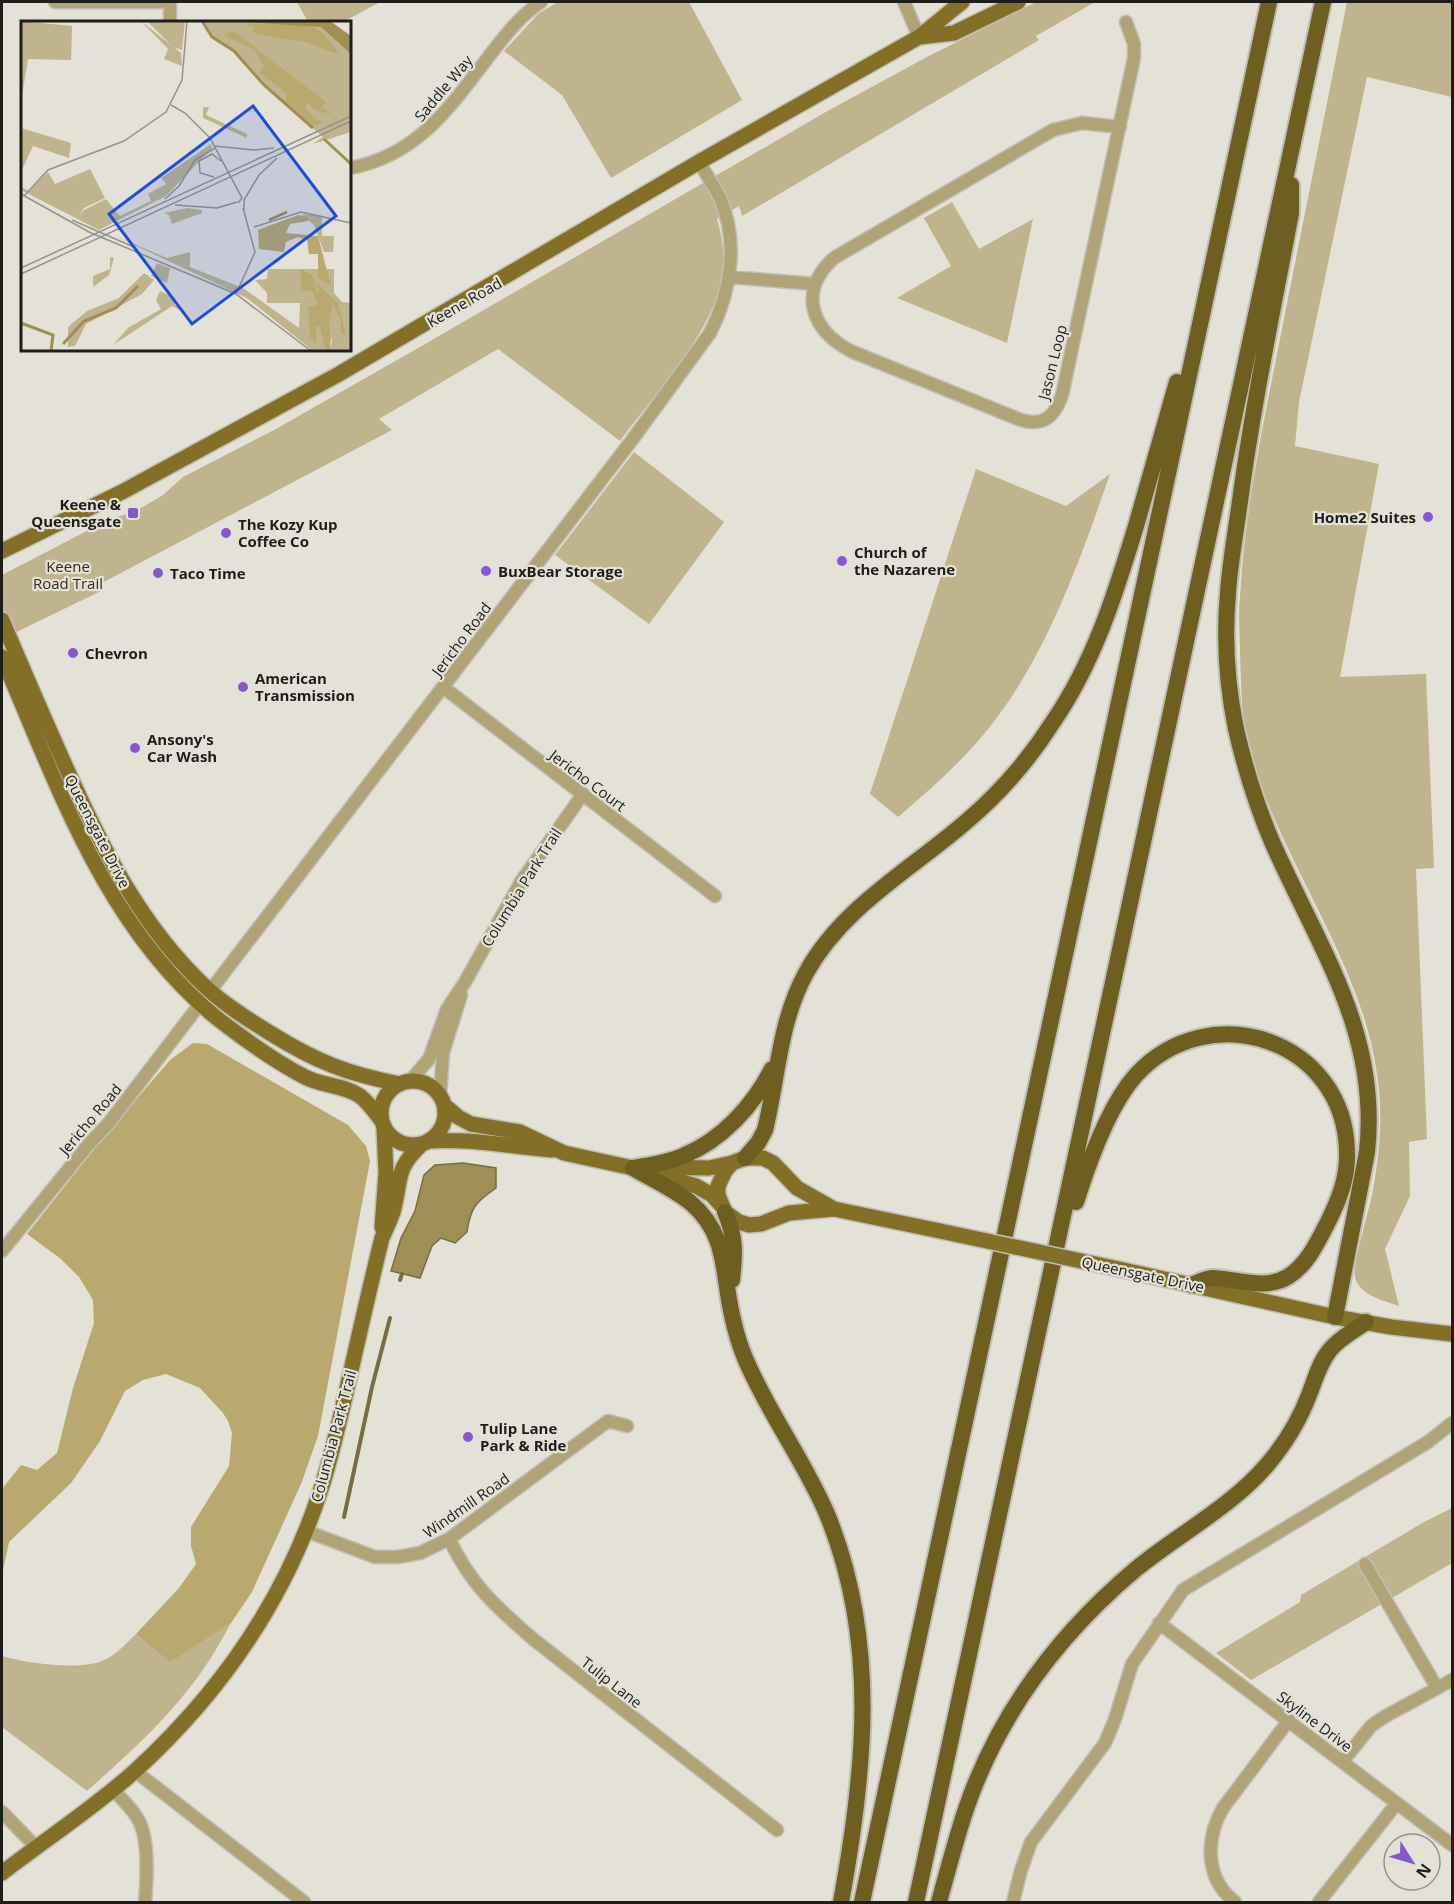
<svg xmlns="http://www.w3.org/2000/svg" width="1454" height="1904" viewBox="0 0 1454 1904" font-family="'Open Sans',sans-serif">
  <rect width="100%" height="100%" fill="#e4e1d7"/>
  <path fill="#bfb48d" d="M297,2H380L343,22H308Z
    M558,2H689L742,100L611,178L562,95L504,51L539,13Z
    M1036,2H1095L1036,36L1039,40L742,216L739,206L717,219C723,239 725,258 722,279C713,331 652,398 620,441L498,349L379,419L392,430L98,585L101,591L2,639V575L110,519L136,511L163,495L183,477L274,430L413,351L824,113L925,58Z
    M1347,2H1452V97L1367,77L1299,402L1295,446L1379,464L1340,677L1426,674L1434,868L1416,869L1427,1139L1409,1142L1410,1196L1385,1249L1399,1306C1383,1300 1360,1296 1355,1277C1352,1265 1370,1208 1373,1190C1380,1152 1383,1113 1377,1074C1360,952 1269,849 1245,728C1241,704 1241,677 1240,652C1240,634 1238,615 1240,597C1245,510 1263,425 1280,339C1302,227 1325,114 1347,2Z
    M952,202L979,249L1033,219L1007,343L897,298L951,266L924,218Z
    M634,452L724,522L649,624L555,555Z
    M976,469L1066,506L1110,474C1081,558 1047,654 992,724C965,759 932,788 898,817L870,794Z
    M1452,1508V1563L1251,1680L1216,1653L1300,1602L1301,1595L1424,1522Z
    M231,1623C219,1645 207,1666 191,1686C161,1725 124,1758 87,1791L2,1727V1656C26,1663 74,1670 99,1662C114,1658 125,1644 136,1634L170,1661Z"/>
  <path fill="#b9a96e" d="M193,1043L207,1044L348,1125L366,1146L370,1161L318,1436L301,1484L252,1592L231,1623L170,1662L136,1634L179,1588L196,1564L191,1546V1527L229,1466L232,1433L228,1421L223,1413L200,1388L166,1374L143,1380L125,1391L100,1441L71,1483L9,1542L2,1575V1489L21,1465L37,1470L57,1453L73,1388L94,1323L93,1300L79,1277L61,1259L27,1234L103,1138L170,1060Z"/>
  <path fill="#9f8f55" stroke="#786d43" stroke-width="1.5" d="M463,1163L496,1168V1188C476,1202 470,1208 467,1232L455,1243L441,1238L432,1246L420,1278L391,1271L401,1238L415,1211L424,1175L435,1165Z"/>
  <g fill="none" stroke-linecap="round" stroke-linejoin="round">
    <path stroke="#786d43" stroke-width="4" d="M400,1280L402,1274
      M344,1517L372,1387L390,1318"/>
    <defs>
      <path id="minor" d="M55,2H161
        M170,2V22
        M904,2L919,37
        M1120,127L1082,123L1053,130L834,258C797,291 811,332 853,352L1021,420C1044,427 1055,416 1062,395L1134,58V44L1126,22
        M350,168C420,155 452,104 493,51C508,32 521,15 541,2
        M729,277L815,284
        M443,687L715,896
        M210,991L632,440L710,333C731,292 739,242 720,198C714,186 706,174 699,162
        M410,1081L429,1059L447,1009L465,982L522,880L583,794
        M440,1096L443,1053L461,995
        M2,1251L89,1144L108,1124L200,1004
        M306,1531L375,1557H397L420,1553L449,1539L608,1421L627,1426
        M449,1539C472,1586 494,1605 533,1639L777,1830
        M1365,1564L1437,1688
        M1159,1623L1452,1845
        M1343,1761L1371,1726L1384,1717L1452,1680
        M135,1771L304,1902
        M113,1790C122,1799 134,1810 140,1823C149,1844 147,1879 145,1902
        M2,1812L36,1847
        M1013,1902L1021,1870L1031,1842L1105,1743L1115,1719L1132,1664L1183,1590L1428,1442L1452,1423
        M1235,1902C1205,1879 1205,1839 1223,1808L1289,1720
        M1319,1902L1397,1803"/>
      <path id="major" d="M919,37L954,33L1018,2
        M2,551L122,492L339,374L699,162L919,37L962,2
        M2,620C21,665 40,709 60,754C98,840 139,927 210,991C228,1007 249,1020 270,1033C315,1061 347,1074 400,1084
        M2,657C58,785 105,928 218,1019C245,1040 274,1061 305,1077C322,1086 344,1085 360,1096C368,1102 375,1112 381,1120
        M381 1113a32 32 0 1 1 64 0a32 32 0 1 1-64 0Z
        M444,1105L458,1117L471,1124L520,1132L564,1153L633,1168L696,1186L712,1195L721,1205
        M429,1141C470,1138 511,1147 552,1150
        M657,1167L709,1168L732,1163
        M834,1209L789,1213L761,1224L749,1225L739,1222L725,1212L718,1195V1186L725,1171L732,1163L745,1158H763L773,1163L797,1188L834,1209L940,1231
        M382,1227L386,1173L384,1128
        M1119,1269L1335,1317L1391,1327L1452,1334
        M2,1873C46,1839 94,1808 135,1771C217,1696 282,1604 318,1498C331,1461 339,1422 348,1384C359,1335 370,1286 382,1238C386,1229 390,1221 393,1212C402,1179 394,1170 422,1144"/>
      <path id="highway" d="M1291,185V213C1273,309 1253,404 1240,501C1236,531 1230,562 1228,593C1224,637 1227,685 1236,729C1245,768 1257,807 1273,844C1319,948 1380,1033 1367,1152L1335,1317
        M745,1158L758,1143L765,1130C778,1077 779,1022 806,973C842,907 912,869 967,821C1000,793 1030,758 1053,722C1094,662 1115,595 1136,526C1150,478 1163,430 1177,382
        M633,1168C652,1179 674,1189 691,1203C728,1235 722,1272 732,1315C735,1329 739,1344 745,1358C768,1413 804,1460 827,1514C879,1641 865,1772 841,1902
        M633,1168C650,1165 668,1163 683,1156C722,1140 753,1106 772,1069
        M1076,1202C1088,1164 1109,1105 1136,1075C1210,995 1345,1040 1347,1152C1348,1177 1339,1200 1328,1222C1318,1241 1308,1264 1289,1276C1266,1291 1238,1279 1213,1278C1206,1278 1199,1282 1192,1285
        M725,1212C736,1238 735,1253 732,1280
        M862,1902L1269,2
        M916,1902L1323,2
        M939,1902C948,1870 956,1838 967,1806C1000,1712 1060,1633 1136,1569C1179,1534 1231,1507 1267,1465C1285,1444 1299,1421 1309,1395C1315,1380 1319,1363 1330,1350C1339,1338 1354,1331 1366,1322"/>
    </defs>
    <use href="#minor" stroke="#c0beb5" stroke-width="15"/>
    <use href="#major" stroke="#c0beb5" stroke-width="18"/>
    <use href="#highway" stroke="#c0beb5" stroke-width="20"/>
    <use href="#minor" stroke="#b0a477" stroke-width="12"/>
    <use href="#major" stroke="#837026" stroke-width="15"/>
    <use href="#highway" stroke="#6e5e1f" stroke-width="16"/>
    <defs>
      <path id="major-bridge" d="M940,1231L1119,1269"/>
    </defs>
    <use href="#major-bridge" stroke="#c0beb5" stroke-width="18" stroke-linecap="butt"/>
    <use href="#major-bridge" stroke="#837026" stroke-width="15"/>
  </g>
  <g fill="#8558d2" stroke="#e4e1d7" stroke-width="2">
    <rect x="127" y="507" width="12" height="12" rx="3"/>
    <circle cx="1428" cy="517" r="6"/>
    <circle cx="226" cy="533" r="6"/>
    <circle cx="842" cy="561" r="6"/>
    <circle cx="486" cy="571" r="6"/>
    <circle cx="158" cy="573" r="6"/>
    <circle cx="73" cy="653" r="6"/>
    <circle cx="243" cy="687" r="6"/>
    <circle cx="135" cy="748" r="6"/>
    <circle cx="468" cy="1437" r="6"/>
  </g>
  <g text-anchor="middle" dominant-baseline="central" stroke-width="4.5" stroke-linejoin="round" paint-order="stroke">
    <g font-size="15" fill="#1e1d1a" stroke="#e4e1d7">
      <text transform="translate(443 88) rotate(-50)">Saddle Way</text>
      <text transform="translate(464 302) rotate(-30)">Keene Road</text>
      <text transform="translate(1052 362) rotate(-76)">Jason Loop</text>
      <text transform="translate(461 639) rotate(-53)">Jericho Road</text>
      <text transform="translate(588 780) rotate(37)">Jericho Court</text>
      <text transform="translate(98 831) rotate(63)">Queensgate Drive</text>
      <text transform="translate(521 887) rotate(-58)">Columbia Park Trail</text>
      <text transform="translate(90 1119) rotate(-50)">Jericho Road</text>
      <text transform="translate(1143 1274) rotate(12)">Queensgate Drive</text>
      <text transform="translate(333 1436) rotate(-75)">Columbia Park Trail</text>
      <text transform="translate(466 1505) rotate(-35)">Windmill Road</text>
      <text transform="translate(612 1682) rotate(38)">Tulip Lane</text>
      <text transform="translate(1315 1721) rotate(37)">Skyline Drive</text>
    </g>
    <g font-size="15" font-weight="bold" fill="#1e1d1a" stroke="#e4e1d7" text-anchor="start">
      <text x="121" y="504" text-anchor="end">Keene &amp;<tspan x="121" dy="17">Queensgate</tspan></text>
      <text x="1416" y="517" text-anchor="end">Home2 Suites</text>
      <text x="238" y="524">The Kozy Kup<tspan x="238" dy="17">Coffee Co</tspan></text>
      <text x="854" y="552">Church of<tspan x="854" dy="17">the Nazarene</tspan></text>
      <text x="498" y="571">BuxBear Storage</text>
      <text x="170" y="573">Taco Time</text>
      <text x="85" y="653">Chevron</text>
      <text x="255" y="678">American<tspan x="255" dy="17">Transmission</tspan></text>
      <text x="147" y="739">Ansony's<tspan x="147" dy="17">Car Wash</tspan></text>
      <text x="480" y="1428">Tulip Lane<tspan x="480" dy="17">Park &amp; Ride</tspan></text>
    </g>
    <g font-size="15" fill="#342c11" stroke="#e4e1d7">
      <text x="68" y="566">Keene<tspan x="68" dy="17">Road Trail</tspan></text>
    </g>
  </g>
  <g transform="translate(21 21)">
    <rect width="330" height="330" fill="#e4e1d7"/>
    <path d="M0,0L51,5L50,39L7,38L0,81ZM120,0L160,32L161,45L143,38L147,28ZM126,0H164L161,29L152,26ZM181,0H282L307,7L330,28V111L292,123L302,116L243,64L213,30L191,16ZM182,86H188L185,94L226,113V117L182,97ZM0,107L50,122L48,137L12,125L0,151ZM190,123L191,127L145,175L78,209L0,169V166L8,170L27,151L34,163L69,148L84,177L63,187L57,197L63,189L85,178L99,195L130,180L127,173L145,163L140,157ZM166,187L181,189V192L151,203L148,194L143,192ZM280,193L301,195V215H313L312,231H303L293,204ZM94,215L146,237L169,231V246L222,267L278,307L279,282H246V272L234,259L246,258L247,248H313V272L321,281L330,282V330H310L311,316L305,330H292L226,277ZM89,236L93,237L88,254L72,266V255L89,248ZM136,242L149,247L146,262L130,255ZM123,252L133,259L121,273L65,303L54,325L47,326V306L66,290L98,277ZM139,270L154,277L153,283L161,290L151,285L92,324L107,307L140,288L135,279Z" fill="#bfb48d"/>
    <path d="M224,3H285L301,11L319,34L284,21L235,13L231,10L234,7ZM213,10L305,81L301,86L311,93L296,90L285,81V88L294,98L303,101L293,104L265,80L266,72L239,52L243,45L233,29L203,14ZM277,194L287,196V200L269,203L265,212L297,215L310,265L297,256V233H288L286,219L277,216L265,221L263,231L238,228L237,209ZM279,248L291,254L295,270L299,271L294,261L317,282L325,314L320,312V298L309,278L312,286L308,296L310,330H305L299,306L294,305L296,323L289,316L287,286L297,283L292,271L281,269Z" fill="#b9a96e"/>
    <path d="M207,0H309L330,15V33L300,6Z" fill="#9f8f55"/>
    <path fill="none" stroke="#9f8f55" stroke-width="3" d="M181,0L191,16L213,30L243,64L292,107M303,118L330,143M248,199L266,191M0,302L32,314L30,330M42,323L63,300L95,287L117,265"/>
    <path fill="none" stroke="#95938b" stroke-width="1.5" d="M150,84L164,92L189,117L221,177L217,182M193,125L233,129L253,127M193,156L179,152L178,140L191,133L200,140M0,173L68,211L215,273L290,330M3,175L27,149L103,120L145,91L161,59L166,0M144,178L158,165L174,139L194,127M154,184L196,187L216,181M223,189V179L238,154L256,137M51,199L115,227M233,206L280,191L330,202M0,247L330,95M0,253L330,100M215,273L234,231L222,187"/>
    <path fill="#1d4ed8" fill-opacity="0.15" stroke="#1d4ed8" stroke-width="3" d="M232,85L315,195L171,303L88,193Z"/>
    <rect width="330" height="330" fill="none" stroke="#1e1d1a" stroke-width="3"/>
  </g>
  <rect width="1454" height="1904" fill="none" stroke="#1e1d1a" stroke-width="6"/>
  <g transform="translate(1412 1862) rotate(127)"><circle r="28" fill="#e4e1d7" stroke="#95938b" stroke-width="1.5"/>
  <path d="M0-4.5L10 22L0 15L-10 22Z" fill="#8558d2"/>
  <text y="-9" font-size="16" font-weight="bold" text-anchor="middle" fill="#1e1d1a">N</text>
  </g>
</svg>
